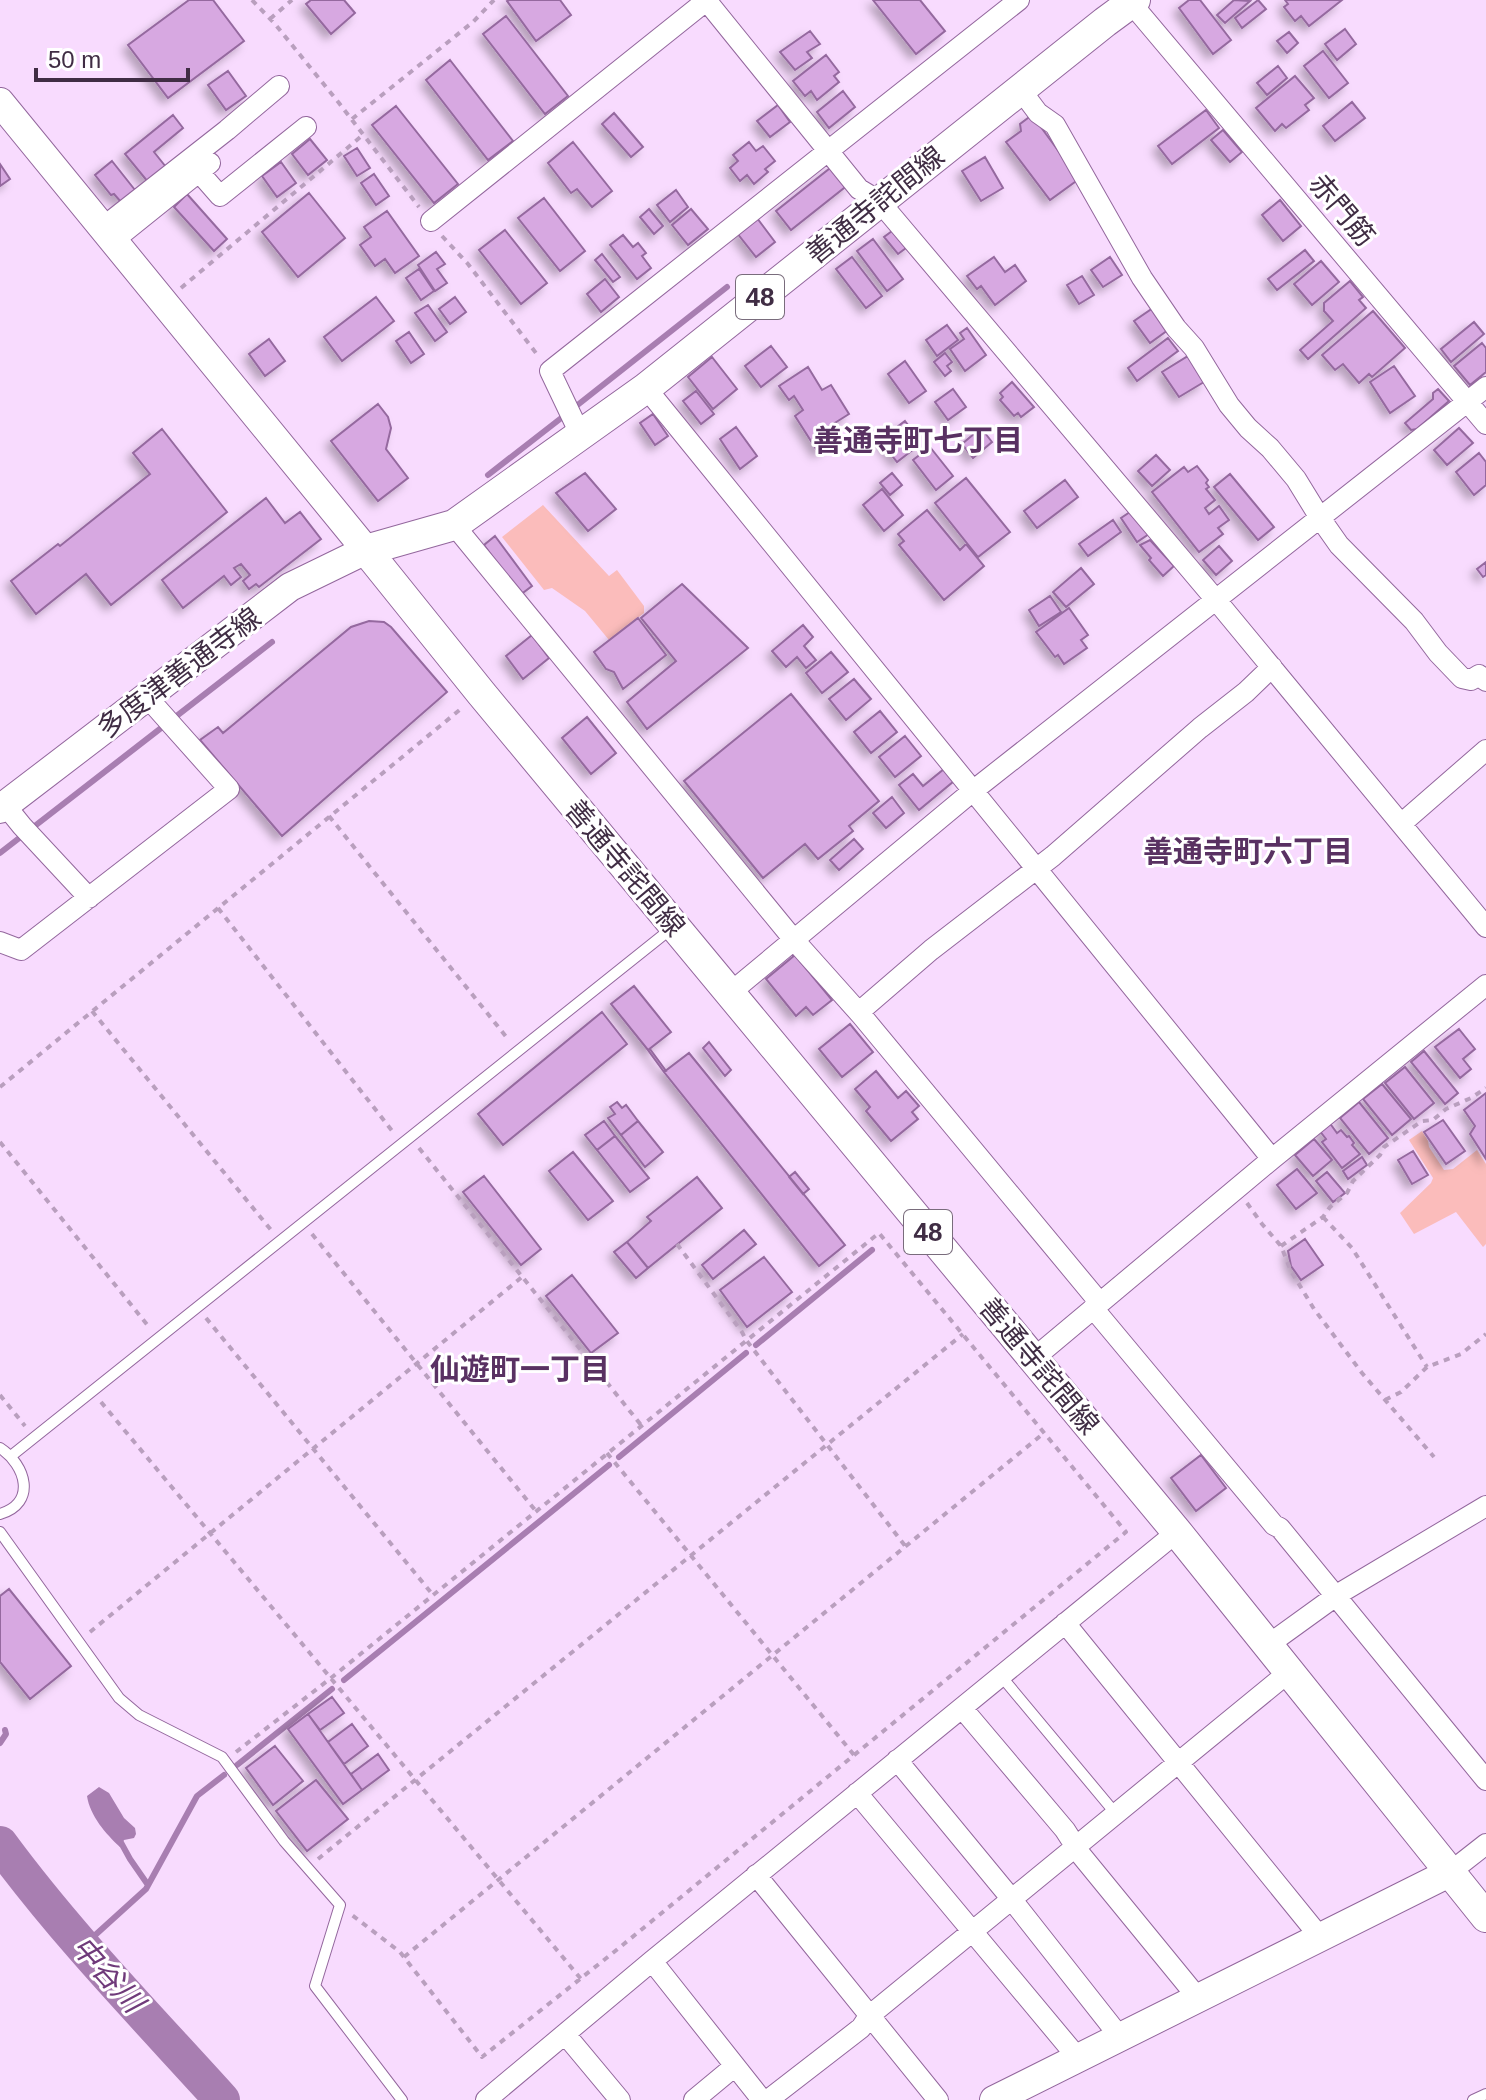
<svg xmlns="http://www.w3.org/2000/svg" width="1486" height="2100" viewBox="0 0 1486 2100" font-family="Arial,'Noto Sans JP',sans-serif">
  <defs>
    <filter id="shadow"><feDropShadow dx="-5.5" dy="5.5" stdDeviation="4" flood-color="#0004"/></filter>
  </defs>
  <rect width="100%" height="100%" fill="#f8dbfe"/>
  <path fill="#fbbcbb" d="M543,505L609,576L617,570L644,606V613L609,640L585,611L552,588L544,590L502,537Z
    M1422,1131L1428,1141L1429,1147L1444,1170L1453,1169L1477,1150L1486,1164V1244L1483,1247L1456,1212L1414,1234L1400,1213L1431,1183L1433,1178L1409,1140Z"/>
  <path fill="#a87eb1" d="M99,1787L109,1793L124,1818L135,1828L136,1834L134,1838L124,1840L120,1847C106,1834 90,1816 87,1796Z"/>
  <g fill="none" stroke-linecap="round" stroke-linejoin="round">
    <path stroke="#a87eb1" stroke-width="6" d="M575,407L727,287
      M488,475L560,419
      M0,853L272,642
      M756,1345L872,1250
      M619,1457L746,1353
      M344,1680L609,1465
      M0,1743L6,1734L5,1730
      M237,1765L332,1689
      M119,1839L130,1859L148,1885
      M82,1947L146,1889L197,1796L224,1775"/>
    <path stroke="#a87eb1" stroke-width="36" d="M0,1844C67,1935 146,2016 222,2100"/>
  </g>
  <path fill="#d7a8e1" stroke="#95699f" stroke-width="2" filter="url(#shadow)" d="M189,0H213L244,41L168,98L128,45Z
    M311,0H344L355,13L331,34L306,4Z
    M509,0H560L571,15L536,41L507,1Z
    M873,0H920L945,31L916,54Z
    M1189,0H1200L1231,40L1213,54L1179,8Z
    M1234,0L1250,1L1225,23L1217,15Z
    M1258,0L1266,9L1242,28L1235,18Z
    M1285,0H1342L1309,26L1301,16L1295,21L1284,7L1288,4Z
    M506,16L568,96L545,114L483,34Z
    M1345,29L1356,44L1337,60L1325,44Z
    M810,31L820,44L807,52L812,58L795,70L780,52Z
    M1289,32L1298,43L1287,53L1277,41Z
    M1323,51L1348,83L1329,98L1304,66Z
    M826,55L839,72L834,76L839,82L817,100L811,91L805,96L793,81Z
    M450,60L513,141L488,160L426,80Z
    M1278,66L1287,78L1267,95L1257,83Z
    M228,71L246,96L226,110L208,85Z
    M1295,76L1314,98L1305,105L1309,110L1286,128L1282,124L1275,131L1256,108Z
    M843,91L855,107L829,128L817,112Z
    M1352,102L1365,118L1335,141L1323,126Z
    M778,105L790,122L770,137L757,121Z
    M396,106L458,184L434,203L372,125Z
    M1206,110L1219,128L1172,164L1158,146Z
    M614,113L643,147L631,157L602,124Z
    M173,115L183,128L154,152L166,167L148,182L125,154Z
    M1032,115L1079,179L1050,200L1006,142L1021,131L1020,124Z
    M1223,130L1242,152L1230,162L1211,140Z
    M310,139L327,160L308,175L292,154Z
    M573,142L612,191L592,207L577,189L571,193L548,163Z
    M749,142L756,151L763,146L775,161L765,169L768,172L754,184L747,175L740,181L730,168L738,161L733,155Z
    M357,148L370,168L357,176L344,156Z
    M985,157L1003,188L981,201L962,171Z
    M112,161L135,190L121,202L114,194L111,195L95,175Z
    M281,162L296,183L277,197L262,176Z
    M0,164L10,179L0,186Z
    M834,165L849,184L791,230L776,211Z
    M374,174L389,196L376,205L361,183Z
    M676,190L688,207L670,222L657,205Z
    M309,193L345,238L298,277L262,232Z
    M187,194L227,239L214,251L174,207Z
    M544,198L585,251L560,271L518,218Z
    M1280,200L1301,226L1283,241L1262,215Z
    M649,209L663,226L654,234L640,217Z
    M691,209L708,229L688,245L672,225Z
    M387,211L419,256L395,273L385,259L375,266L360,245L371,237L364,227Z
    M757,218L775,242L756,257L737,233Z
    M896,228L910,245L898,254L884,237Z
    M505,230L547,283L521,304L479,250Z
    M623,235L633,247L638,243L646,253L642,256L651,268L637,279L610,245Z
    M873,239L903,279L887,291L857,251Z
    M1305,250L1314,261L1277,290L1268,279Z
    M436,252L445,264L437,269L447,283L435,291L418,265Z
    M602,254L620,277L613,282L595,260Z
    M852,257L882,296L866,308L836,269Z
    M994,257L1005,272L1015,265L1026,281L995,305L981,286L977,289L967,276Z
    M1110,257L1122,275L1103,287L1091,270Z
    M1321,261L1339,282L1312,305L1294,284Z
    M419,269L434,291L421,300L406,278Z
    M1082,276L1094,295L1079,304L1067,285Z
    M605,279L619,297L601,312L587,294Z
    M1350,281L1363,297L1359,300L1366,308L1308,359L1300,350L1333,321L1324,311V303Z
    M376,297L394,321L342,361L324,337Z
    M455,297L466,312L450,324L439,309Z
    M428,305L447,332L435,341L415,313Z
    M1153,308L1168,330L1150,343L1134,321Z
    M1373,311L1405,348L1372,377L1369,374L1359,383L1343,364L1335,370L1322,355Z
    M1474,322L1484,334L1451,362L1441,349Z
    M947,325L958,340L937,356L926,340Z
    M967,328L986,355L965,371L950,349L964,339L960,333Z
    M409,332L424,354L411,363L396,341Z
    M1168,338L1178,351L1137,381L1128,368Z
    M269,339L285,361L265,376L249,354Z
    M1482,343L1486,348V372L1470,385L1454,366Z
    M771,346L787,367L761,387L745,366Z
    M945,353L952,362L947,366L951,371L945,376L934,362Z
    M1188,356L1204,382L1179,397L1162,372Z
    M712,357L737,389L713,409L688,377Z
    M905,361L926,391L909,403L888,374Z
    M1394,366L1415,396L1390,413L1370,382Z
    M808,367L822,390L831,385L849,414L822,431L830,444L818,452L795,416L803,410L794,396L789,400L779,386Z
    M1012,382L1034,407L1021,417L1018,413L1014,416L1000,400L1003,397L1000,393Z
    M953,389L966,407L948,420L935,402Z
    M1438,389L1449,401L1417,429L1411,430L1405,423L1433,399V393Z
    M696,391L714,414L701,424L683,401Z
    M378,404L388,417L391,428L386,449L408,478L378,501L331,441Z
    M653,414L668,436L655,445L640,423Z
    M905,421L912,430L900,439L902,442L911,435L919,445L897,462L880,440Z
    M736,427L757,456L740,469L720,439Z
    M981,428L992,442L973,458L962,444Z
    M1459,428L1473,443L1447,465L1434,450Z
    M162,429L227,512L111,605L86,574L36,614L11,581L58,544L60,546L150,474L133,453Z
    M930,447L953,476L936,490L913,460Z
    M1479,453L1486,462V485L1474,495L1456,472Z
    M1156,455L1170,470L1152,486L1138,471Z
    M1197,466L1208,480L1206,483L1209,487L1206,489L1215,500L1205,508L1209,514L1219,506L1229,520L1218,528L1223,534L1199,552L1152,492L1184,467L1188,472Z
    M585,473L616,509L588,531L556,493Z
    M892,473L902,485L890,495L880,483Z
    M1230,474L1274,527L1258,540L1214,487Z
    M966,478L1010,532L978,557L935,503Z
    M1065,480L1078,497L1037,528L1024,511Z
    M882,489L903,515L884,531L863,505Z
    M266,498L285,523L300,512L321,539L259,587L256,584L249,589L243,581L250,575L241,564L234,568L241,577L231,585L224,576L183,608L162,580Z
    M927,510L960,550L966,544L984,566L944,600L899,545L904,541L898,534Z
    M1133,510L1149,534L1137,542L1121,518Z
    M1113,520L1121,532L1088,556L1079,544Z
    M495,536L532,586L520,595L484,545Z
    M1150,540L1174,566L1163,576L1149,560L1151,558L1140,545Z
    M1219,546L1232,561L1216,575L1203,560Z
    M1486,562V575L1483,577L1477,569Z
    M1081,568L1094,584L1066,607L1053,592Z
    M682,584L748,648L647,729L627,702L676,661L641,618Z
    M1050,596L1061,612L1039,626L1029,610Z
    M1069,608L1088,635L1081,640L1087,648L1064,664L1058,655L1055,657L1036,632Z
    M638,618L666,655L623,689L614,672L606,669L594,652Z
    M369,621L384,622L391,627L447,692L282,836L200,740L218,727L223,733L351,627Z
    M803,625L813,637L804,646L816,660L806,668L797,657L786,667L772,651Z
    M532,635L549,658L523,679L506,656Z
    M831,652L848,672L822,693L806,673Z
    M854,679L871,699L846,720L829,699Z
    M791,694L879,801L849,826L853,831L818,859L805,844L763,878L684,781Z
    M880,711L897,732L871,753L854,732Z
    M587,717L616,753L591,774L562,738Z
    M905,736L921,756L895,777L879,757Z
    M944,769L954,781L919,810L899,785L913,774L923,786Z
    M892,797L904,813L886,828L873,813Z
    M854,839L863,849L839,870L830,860Z
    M795,955L832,1000L813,1015L806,1007L796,1016L766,979Z
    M634,986L671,1032L648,1050L611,1004Z
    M602,1012L627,1044L503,1145L478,1114Z
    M850,1024L873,1052L842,1077L819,1049Z
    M1459,1029L1475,1049L1463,1059L1471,1069L1460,1078L1435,1047Z
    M709,1042L731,1070L725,1076L703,1048Z
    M650,1049L666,1071L664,1072L648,1050Z
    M1424,1051L1458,1093L1445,1104L1411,1062Z
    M689,1053L845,1245L819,1266L664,1072Z
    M1405,1067L1434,1103L1414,1119L1385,1083Z
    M876,1071L898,1098L906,1091L919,1106L912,1112L918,1119L891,1141L866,1111L870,1107L855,1089Z
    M1382,1084L1411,1119L1392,1135L1363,1099Z
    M1486,1093V1159L1470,1134L1475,1126L1464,1110Z
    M617,1102L622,1108L626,1105L638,1121L621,1135L608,1118L615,1114L610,1107Z
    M1359,1102L1388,1138L1369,1154L1340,1118Z
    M1443,1120L1465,1151L1446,1164L1424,1132Z
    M604,1121L615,1136L597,1150L585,1135Z
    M638,1121L663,1152L645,1167L621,1135Z
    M1329,1122L1337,1133L1341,1130L1347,1137L1349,1136L1354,1143L1352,1145L1360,1154L1342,1168L1322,1142L1326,1139L1319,1130Z
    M615,1136L649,1178L630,1192L597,1150Z
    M1314,1139L1332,1160L1313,1176L1295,1155Z
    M1413,1151L1428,1175L1412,1184L1398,1160Z
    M573,1152L613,1201L588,1220L549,1171Z
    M1362,1157L1367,1165L1348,1179L1343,1171Z
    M1297,1169L1317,1193L1296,1209L1277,1185Z
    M795,1172L809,1189L803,1194L789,1177Z
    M1327,1172L1345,1193L1333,1202L1316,1181Z
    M484,1176L541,1249L521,1265L463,1192Z
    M697,1177L722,1208L648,1268L627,1242L651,1221L647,1217Z
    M744,1230L756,1244L713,1279L702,1265Z
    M1305,1239L1323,1265L1301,1280L1291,1266L1288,1251Z
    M627,1242L648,1268L636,1278L614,1252Z
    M764,1257L792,1292L747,1327L720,1290Z
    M572,1275L618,1333L591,1353L546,1296Z
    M1201,1455L1226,1488L1196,1511L1171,1478Z
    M9,1589L71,1666L30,1699L0,1662V1596Z
    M332,1697L344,1713L320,1730L308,1714Z
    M308,1714L362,1790L343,1804L288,1729Z
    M352,1724L368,1746L344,1764L328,1742Z
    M275,1746L303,1781L273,1805L246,1768Z
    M378,1754L389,1770L362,1790L351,1774Z
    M316,1780L348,1819L307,1851L276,1811Z"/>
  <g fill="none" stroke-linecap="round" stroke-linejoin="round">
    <defs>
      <path id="lane" d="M0,1448C26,1465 37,1503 0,1514
        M11,1456L672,928
        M0,1532L119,1698L139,1715L222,1757L284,1841L340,1905L315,1986L402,2100
        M1001,1676L1116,1814
        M1473,2100L1486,2094"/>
      <path id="street" d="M706,0L859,189L879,201L1216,600L1486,927
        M1131,3L1486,424
        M1020,89L1038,113L1055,125L1142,278L1176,328L1194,348L1229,405L1248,428L1270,448L1296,479L1320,518L1339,545L1414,621L1438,653L1462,678L1471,680L1479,675L1486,681
        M199,172L220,196L306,127
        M431,221L706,1
        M102,228L227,130L279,86
        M113,241L210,163
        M646,388L1272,1159
        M581,436L550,371L1019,0
        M454,525L794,940L862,1016L1100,1303
        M5,805L22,826L89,898
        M1401,824L1486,750
        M0,942L21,950L229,789L147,697
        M730,993L974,790L1486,387
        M859,1012L931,950L1053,856L1200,728L1246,692L1272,667
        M1093,1308L1274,1525L1280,1528L1486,1780
        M1033,1359L1272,1159L1486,985
        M1065,1623L1320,1937
        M1268,1645L1340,1593L1486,1506
        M962,1708L1065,1830L1081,1855L1198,1998
        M897,1760L1005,1891L1120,2037
        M857,1793L1078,2058
        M1449,1873L1486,1844
        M756,1875L938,2100
        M652,1961L762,2100
        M565,2034L620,2100
        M486,2100L652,1961L1177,1532
        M694,2100L735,2066
        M768,2100L861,2028L869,2016L1289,1672"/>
      <path id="secondary" d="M0,102L366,550L290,587L0,809
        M994,2100L1449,1873"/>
      <path id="primary" d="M1135,0L1105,22L646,388L454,525L366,550L481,693L1177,1532L1486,1917"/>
    </defs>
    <use href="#lane" stroke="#93679d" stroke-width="12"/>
    <use href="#street" stroke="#93679d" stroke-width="22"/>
    <use href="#secondary" stroke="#93679d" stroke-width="30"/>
    <use href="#primary" stroke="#93679d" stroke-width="32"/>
    <path stroke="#b99fbe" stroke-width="4" stroke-dasharray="6 6" stroke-linecap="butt" d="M252,0L275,24L339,103L419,207
      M270,19L292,0
      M352,119L473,22L494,0
      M442,236L468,264L539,357
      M181,288L364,134
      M329,816L508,1039
      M218,908L393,1132
      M92,1011L271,1230
      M0,1087L462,708
      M0,1142L149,1327
      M419,1148L641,1425
      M1247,1203L1262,1224L1281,1246L1291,1271L1314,1309L1362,1373L1434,1457
      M1323,1217L1352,1248L1427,1367
      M312,1234L535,1510
      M677,1244L742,1332L746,1340L906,1547
      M1281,1246L1323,1217L1330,1207L1347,1193L1353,1181L1380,1155L1384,1147L1422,1121L1433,1120L1446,1109L1471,1098L1486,1088
      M206,1318L433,1595
      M0,1395L25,1426
      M1385,1400L1401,1392L1427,1367L1461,1354L1486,1334
      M101,1402L581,1979
      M607,1453L854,1755
      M90,1632L522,1277
      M236,1752L331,1678L879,1233L1126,1532L619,1948L482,2057L400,1952L352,1915
      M318,1859L963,1334
      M404,1957L1044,1433"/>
    <use href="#lane" stroke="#fff" stroke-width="10"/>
    <use href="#street" stroke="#fff" stroke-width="20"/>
    <use href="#secondary" stroke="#fff" stroke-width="28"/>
    <use href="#primary" stroke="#fff" stroke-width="30"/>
  </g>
  <g text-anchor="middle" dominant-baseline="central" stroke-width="6" stroke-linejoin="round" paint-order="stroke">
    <g fill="#fff" stroke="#796c7c" stroke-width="2">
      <rect x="736" y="275" width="48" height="44" rx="6"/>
      <rect x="904" y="1210" width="48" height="44" rx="6"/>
    </g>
    <g font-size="26" font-weight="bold" fill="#402d44">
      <text x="760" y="297">48</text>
      <text x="928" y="1232">48</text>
    </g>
    <g font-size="28" fill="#402d44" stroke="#fff">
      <text transform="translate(875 205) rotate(-39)">善通寺詫間線</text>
      <text transform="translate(1342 210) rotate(50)">赤門筋</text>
      <text transform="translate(179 673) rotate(-37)">多度津善通寺線</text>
      <text transform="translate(625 868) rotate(50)">善通寺詫間線</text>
      <text transform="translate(1039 1366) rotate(50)">善通寺詫間線</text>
    </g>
    <g font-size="30" font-weight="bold" fill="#593162" stroke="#fff">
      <text x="918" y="440">善通寺町七丁目</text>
      <text x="1248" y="851">善通寺町六丁目</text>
      <text x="520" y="1369">仙遊町一丁目</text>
    </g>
    <g font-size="30" font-style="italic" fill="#6f3a7a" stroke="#fff">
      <text transform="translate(108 1974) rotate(48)">中谷川</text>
    </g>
  </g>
  <path d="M36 68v12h152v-12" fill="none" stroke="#402d44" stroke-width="4"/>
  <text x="48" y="68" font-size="24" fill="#402d44" stroke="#ffffff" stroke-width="6" paint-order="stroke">50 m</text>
</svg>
